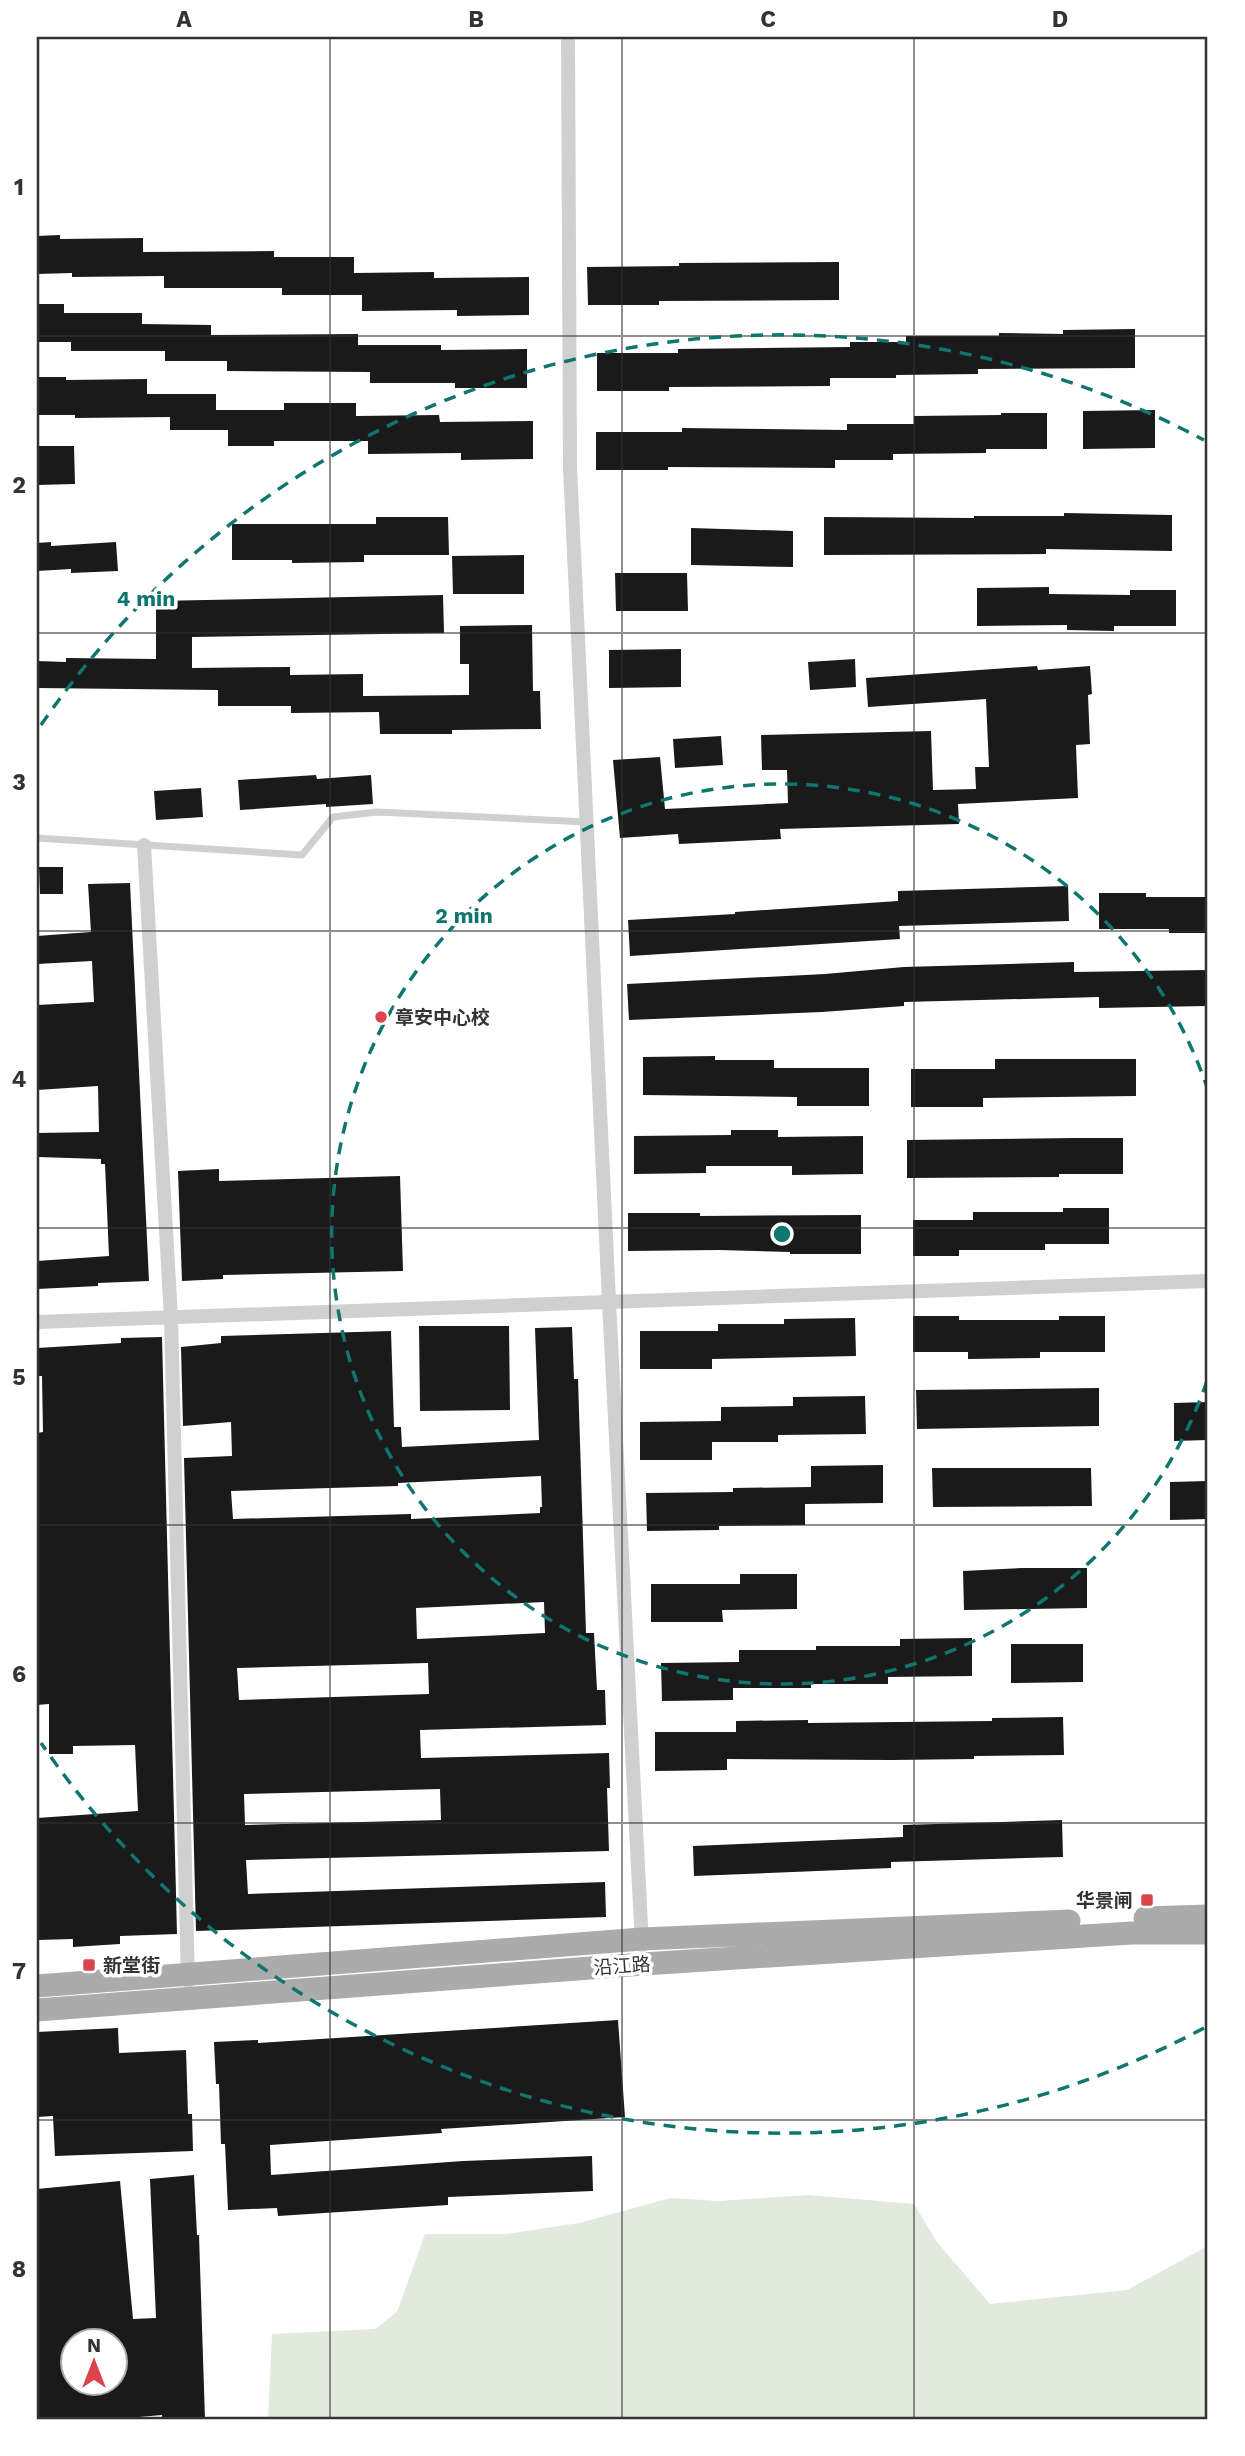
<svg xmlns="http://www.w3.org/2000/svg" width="1245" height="2456" viewBox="0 0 1245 2456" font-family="'Work Sans','Noto Sans SC',sans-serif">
  <rect width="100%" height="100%" fill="#fff"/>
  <path fill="#e2e9dd" d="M808,2195L914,2204L937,2242L990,2304L1127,2290L1208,2246V2419H268L272,2334L375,2329L397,2312L425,2234H506L579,2223L671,2198L719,2201Z"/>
  <path fill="#1a1a1a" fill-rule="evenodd" d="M60,235V239L143,238V252L274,251V257H354V273L434,272V278L529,277V315L457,316V310L362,311V295H282V288H164V276L72,277V273L37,274V236Z
    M839,262V300L659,301V305H588L587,267L679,266V263Z
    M37,304H64V313H142V324L211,325V335L358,334V345H441V350L527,349V388H455V383H370V372L227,371V361H165V351H71V342H37Z
    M1135,329V368L978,369V374L896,375V378H830V386L669,387V391H597V353H678V349L850,347V342H906V336H999V333L1063,334V330Z
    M37,377H66V380L147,379V394H216V410H284V403H356V416L439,415L440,422L533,421V459L461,460V453L368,454V441H274V446H228V430H170V417L75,418V415H37Z
    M1155,410V448L1083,449V411Z
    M1001,413H1047V449H986V453L893,454V460H835V468L668,467V470H596V432H682V428L847,430V424H914V416L1001,415Z
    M37,446H74L75,484L37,485Z
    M1064,513L1172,515V551L1046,549V554L824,555V517L974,518V516H1064Z
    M376,517H448L449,555H364V562L292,563V560H232V524H376Z
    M691,528L793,531V567L691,565Z
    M51,542V546L116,542L118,571L71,573V569L37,571V543Z
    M524,555V594H453L452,556Z
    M615,573H687L688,611H616Z
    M1049,587V594L1130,595V590H1176V626H1114V631L1067,630V625L977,626V588Z
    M443,595L444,633L192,637V668L290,667V675L363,674V696L469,695V664H460V626L532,625L533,691H540L541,729L452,730V734H380L379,712L291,713V706H218V690L37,688V661L66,662V658L156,659V601Z
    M681,649V687L609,688V650Z
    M855,659L856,687L810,690L808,662Z
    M1037,666L1038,670L1090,666L1092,694L1088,695L1090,744L1076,745L1078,798L958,804L959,824L780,829L781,839L679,844L678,834L620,838L613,760L660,757L665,809L788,803L787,770H762L761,735L931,731L933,790L976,789L975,767H989L986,699L868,707L866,678Z
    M721,736L723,765L675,768L673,739Z
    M316,775L317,779L371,775L373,804L326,807V804L240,810L238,780Z
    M201,788L203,817L156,820L154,791Z
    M39,867H63V894H40Z
    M130,883L149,1281L98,1283V1286L37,1289V1261L109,1256L105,1164H101V1159L37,1157V1133L99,1132L98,1086L37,1090V1005L94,1002L92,961L37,964V936L91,932L88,884Z
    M1068,886L1069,921L899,926L900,939L630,956L628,920L735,914V912L898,901V891Z
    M1099,893H1146V897H1208V933H1169V929H1099Z
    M1074,962V972L1207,970V1006L1099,1008V997L904,1002V1006L822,1012L629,1020L627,984L825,974L904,967Z
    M715,1056V1060H774V1068H869V1106H797V1097L643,1095V1057Z
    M995,1059H1136V1096L983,1098V1107H911V1069H995Z
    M731,1130H778V1137L863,1136V1174L792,1175V1166H706V1173L634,1174V1136L731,1135Z
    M1076,1138H1123V1174H1059V1177L907,1178V1140Z
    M219,1169V1181L400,1176L403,1271L223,1275V1279L182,1281L178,1171Z
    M1063,1208H1109V1244H1045V1250H959V1256H913V1220H973V1212H1063Z
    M628,1213H700V1216L861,1215V1254H790V1252L719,1250L628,1251Z
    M913,1316H959V1320H1059V1316H1105V1352H1040V1358L968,1359V1352H913Z
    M855,1318L856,1356L712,1359V1369H640V1331H718V1324H784V1319Z
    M419,1326H509L510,1410L420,1411Z
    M572,1327L574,1379H578L586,1633H594L597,1690H605L606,1725L420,1730L421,1758L609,1753L610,1788H607L609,1851L246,1860L248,1894L605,1882L606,1917L196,1931L184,1458L232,1456L231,1422L183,1426L181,1347L221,1343V1336L391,1331L394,1427H401L402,1447L539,1440L535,1328ZM541,1476L542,1507H540V1513L411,1519V1514L233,1519L231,1491L398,1486V1483ZM544,1602L545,1633L417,1639L416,1608ZM428,1663L429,1694L239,1700L237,1668ZM440,1789L441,1820L245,1825L244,1794Z
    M162,1337L177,1934L120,1936V1944L73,1947V1939L37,1940V1818L138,1811L135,1745L73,1746V1754H49V1704L37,1705V1433L43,1432L42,1376H37V1348L121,1343V1338Z
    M1099,1388V1426L917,1429L916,1390Z
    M865,1396L866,1434L778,1435V1442H712V1460H640V1422L721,1421V1407L793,1406V1397Z
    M1208,1402V1440L1174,1441V1403Z
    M883,1465V1503L805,1504V1525L719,1526V1530L647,1531L646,1493L733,1492V1488L811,1487V1466Z
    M932,1468H1091L1092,1506L933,1507Z
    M1208,1481V1519L1170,1520V1482Z
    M1022,1568H1087V1608L964,1610L963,1571Z
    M740,1574H797V1609L722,1610L723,1622H651V1584H740Z
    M972,1638V1676L888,1677V1684H811V1688H733V1700L662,1701L661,1663L739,1662V1650H816V1646H900V1639Z
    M1011,1644H1083V1682L1011,1683Z
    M1063,1717L1064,1755L974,1756V1759L891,1760L727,1759V1770L655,1771V1732H736V1721L808,1720V1723L992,1721V1718Z
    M1062,1820L1063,1857L891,1862V1868L694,1876L693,1846L903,1837V1825Z
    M618,2020L625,2117L441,2129L442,2133L270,2145L271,2175L463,2161L592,2156L593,2191L448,2197V2205L278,2216L277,2208L228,2210L225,2144H221L219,2084H216L214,2042L258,2040V2043Z
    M118,2028L119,2053L186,2050L188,2114H192L193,2151L55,2156L53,2116L37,2117V2032Z
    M194,2175L197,2235H199L205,2419H162V2415L116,2419H37V2189L120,2181L133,2319L156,2318L150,2179ZM74,2341H116V2383H74Z"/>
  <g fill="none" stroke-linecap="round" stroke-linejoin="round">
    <path stroke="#d0d0d0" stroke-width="7" d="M37,838L302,855L333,817L377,812L587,822"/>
    <path stroke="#d0d0d0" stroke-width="14" d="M568,37L570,467L609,1302L642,1945
      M144,845L171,1318L188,1981
      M37,1322L1208,1281"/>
    <path stroke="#ababab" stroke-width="23" d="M1145,1918L1208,1916
      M37,1986L642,1939L1069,1921
      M37,2010L643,1964L1132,1933H1208"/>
  </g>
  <path fill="none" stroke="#333" stroke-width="2" stroke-opacity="0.55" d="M330,37V2419M622,37V2419M914,37V2419M37,336H1208M37,633H1208M37,931H1208M37,1228H1208M37,1525H1208M37,1823H1208M37,2120H1208"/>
  <g fill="none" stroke="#0f766e" stroke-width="3.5" stroke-dasharray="12 9">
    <path d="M1207 1381A450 450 0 1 1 1207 1087"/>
    <path d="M1204 2028A899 899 0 0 1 41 1743M41 725A899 899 0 0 1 1204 440"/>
  </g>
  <g fill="#dc434a" stroke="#fff" stroke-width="2.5">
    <circle cx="381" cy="1017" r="7"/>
    <rect x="1140" y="1893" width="14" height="14" rx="3.5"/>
    <rect x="82" y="1958" width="14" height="14" rx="3.5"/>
  </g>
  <g text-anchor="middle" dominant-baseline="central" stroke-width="7" stroke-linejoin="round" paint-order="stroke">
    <g font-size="19" font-weight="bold" fill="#333" stroke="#fff" text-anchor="start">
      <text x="395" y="1017">章安中心校</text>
      <text x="1133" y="1900" text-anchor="end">华景闸</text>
      <text x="103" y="1965">新堂街</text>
    </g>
    <g font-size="19" fill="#333" stroke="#fff">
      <text transform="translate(622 1966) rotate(-4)">沿江路</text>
    </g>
  </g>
  <circle cx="782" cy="1234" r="10" fill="#0f766e" stroke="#fff" stroke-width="3.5"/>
  <g font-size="21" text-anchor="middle" font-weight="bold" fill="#0f766e" stroke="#fff" stroke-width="7" stroke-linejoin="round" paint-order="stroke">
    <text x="146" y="606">4 min</text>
    <text x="464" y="923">2 min</text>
  </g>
  <rect width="1245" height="2456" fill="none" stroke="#ffffff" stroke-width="77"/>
  <g transform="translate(94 2362)"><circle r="33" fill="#ffffff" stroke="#adadad" stroke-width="2"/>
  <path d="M0-5L12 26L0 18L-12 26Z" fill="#dc434a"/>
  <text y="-10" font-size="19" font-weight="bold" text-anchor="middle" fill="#333333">N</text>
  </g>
  <rect x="38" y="38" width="1168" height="2380" fill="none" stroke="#333" stroke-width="2.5"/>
  <g font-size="23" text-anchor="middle" font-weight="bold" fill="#333">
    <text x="184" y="27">A</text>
    <text x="476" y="27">B</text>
    <text x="768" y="27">C</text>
    <text x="1060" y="27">D</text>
    <text x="19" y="195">1</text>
    <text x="19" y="493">2</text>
    <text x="19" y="790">3</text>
    <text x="19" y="1087">4</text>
    <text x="19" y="1385">5</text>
    <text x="19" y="1682">6</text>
    <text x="19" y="1979">7</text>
    <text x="19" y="2277">8</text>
  </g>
</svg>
